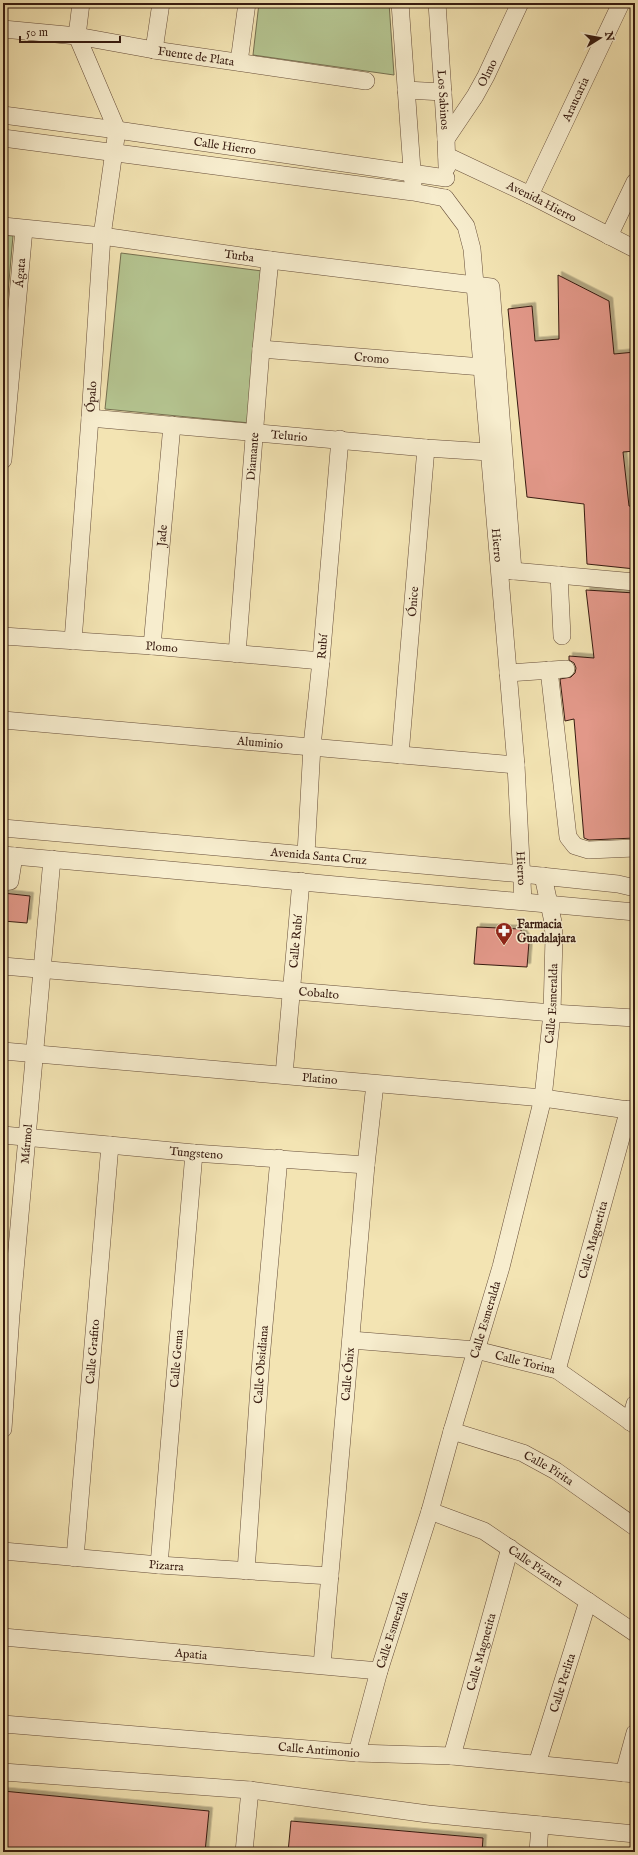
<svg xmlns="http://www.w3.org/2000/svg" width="638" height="1855" viewBox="0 0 638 1855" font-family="'IM FELL English',serif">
  <defs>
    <filter id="shadow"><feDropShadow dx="3.5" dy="-3.5" stdDeviation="0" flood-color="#0004"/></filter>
  </defs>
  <rect width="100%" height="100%" fill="#f3e4b3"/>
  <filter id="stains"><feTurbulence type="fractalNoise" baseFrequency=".005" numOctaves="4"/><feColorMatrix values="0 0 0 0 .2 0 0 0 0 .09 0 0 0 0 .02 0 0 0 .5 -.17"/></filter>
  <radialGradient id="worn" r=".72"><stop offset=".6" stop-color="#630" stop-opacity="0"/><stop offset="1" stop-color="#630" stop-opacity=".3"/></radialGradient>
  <path fill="#b5c591" stroke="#767050" d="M259,3H389L394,75L253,55Z
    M3,235L13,236L3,349Z
    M121,253L262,271L250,423L105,409Z"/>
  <path fill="#e29889" stroke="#371b10" filter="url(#shadow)" d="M558,275L609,301L614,354L635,352V451L623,452L629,506L635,507V569L587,564L584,504L527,497L508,309L532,306L535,341L559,339Z
    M586,590L635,593V838L589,840L584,838L574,719L565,721L560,679L571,677L575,673L576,668L574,663L569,660V656L594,658Z
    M3,893L30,896L27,923L3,921Z
    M477,927L520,929L529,942L527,967L474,964Z
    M3,1791L209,1811L205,1852H3Z
    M291,1821L483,1838L482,1852H288Z"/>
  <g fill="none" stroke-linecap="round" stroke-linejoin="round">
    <defs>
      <g id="minor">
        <path d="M400,3L413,184"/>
        <path id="s1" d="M437,3L446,139L447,167"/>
        <path id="s2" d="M3,29L77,36L154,50L366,81"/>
        <path d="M154,50L161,3"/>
        <path d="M239,62L247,3"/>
        <path d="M406,90L443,92"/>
        <path id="s3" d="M3,115L117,130L446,178"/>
        <path d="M3,138L413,192L445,198"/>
        <path id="s4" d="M446,139L475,96L486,76L520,3"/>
        <path id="s5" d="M447,156L530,195L635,249"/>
        <path id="s6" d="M530,195L621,3"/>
        <path id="s7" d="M445,198L466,226L472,249L516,765L523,901"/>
        <path id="s8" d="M3,226L102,236L270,260L491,287L513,571"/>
        <path d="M609,236L635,182"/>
        <path id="s9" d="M261,349L482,367"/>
        <path id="s10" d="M90,418L426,448L489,452"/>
        <path id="s11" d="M3,460L24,229"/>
        <path d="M502,570L635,582"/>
        <path d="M559,575L562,636"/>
        <path id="s12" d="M3,636L152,646L321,661"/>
        <path id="s13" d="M73,641L90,418L102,236L117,130L77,36L81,3"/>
        <path id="s14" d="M152,646L172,425"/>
        <path id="s15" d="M237,654L261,349L270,260"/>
        <path d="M549,670L568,837L575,846L588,850L635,848"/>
        <path d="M508,673L566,669"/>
        <path id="s16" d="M3,720L516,765"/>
        <path id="s17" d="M400,755L426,448"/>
        <path id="s18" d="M3,828L522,874L618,884L635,888"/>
        <path id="s19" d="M306,854L312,746L321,661L340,439"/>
        <path d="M3,855L635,912"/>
        <path d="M3,882L10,881L14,856"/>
        <path id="s20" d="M3,966L552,1013L635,1018"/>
        <path id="s21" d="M3,1051L543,1098L635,1111"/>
        <path id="s22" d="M284,1075L301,881"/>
        <path id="s23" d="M3,1135L194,1153L366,1165"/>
        <path id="s24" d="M351,1340L476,1350L557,1370L635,1425"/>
        <path id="s25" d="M557,1370L629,1109"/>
        <path d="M630,1422L635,1404"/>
        <path id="s26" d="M3,1429L11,1315L52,859"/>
        <path id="s27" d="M452,1431L523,1453L556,1471L635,1527"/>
        <path id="s28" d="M430,1511L484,1531L635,1633"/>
        <path id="s29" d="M3,1551L159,1565L330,1576"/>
        <path id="s30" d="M75,1558L110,1145"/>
        <path id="s31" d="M159,1565L194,1153"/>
        <path id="s32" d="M246,1571L261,1359L279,1158"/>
        <path id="s33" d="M3,1637L379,1671"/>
        <path id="s34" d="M322,1665L366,1165L375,1084"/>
        <path id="s35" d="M3,1724L357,1753L452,1756L635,1774"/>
        <path id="s36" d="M357,1753L379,1671L430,1511L452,1431L501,1267L543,1098L552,1013L554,937L553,922L543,876"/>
        <path id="s37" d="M452,1756L510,1548"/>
        <path id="s38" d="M537,1764L588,1601"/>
        <path d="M3,1772L250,1790L428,1814L635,1834"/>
        <path d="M624,1773L635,1733"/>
        <path d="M244,1852L250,1790"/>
        <path d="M538,1852L540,1825"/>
      </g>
    </defs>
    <use href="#minor" stroke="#664d39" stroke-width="18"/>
    <use href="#minor" stroke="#f7edce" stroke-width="17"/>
  </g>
  <defs>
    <symbol id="pharmacy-pin" viewBox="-11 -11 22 30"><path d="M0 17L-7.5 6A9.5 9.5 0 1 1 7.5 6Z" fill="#8f2418" stroke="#f7edce"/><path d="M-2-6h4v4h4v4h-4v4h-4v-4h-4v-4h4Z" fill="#fff"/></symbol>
  </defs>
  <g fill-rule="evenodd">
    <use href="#pharmacy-pin" x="494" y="921" width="20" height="27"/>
  </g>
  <g text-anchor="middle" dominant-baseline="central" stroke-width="3" stroke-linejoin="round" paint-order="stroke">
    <g font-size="12" fill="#371b10" stroke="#f7edce">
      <text stroke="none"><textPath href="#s2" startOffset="195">Fuente de Plata</textPath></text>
      <text stroke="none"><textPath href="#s4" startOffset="78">Olmo</textPath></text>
      <text stroke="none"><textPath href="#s6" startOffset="106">Araucaria</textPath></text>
      <text stroke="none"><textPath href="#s1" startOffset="97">Los Sabinos</textPath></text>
      <text stroke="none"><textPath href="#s3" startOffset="224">Calle Hierro</textPath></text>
      <text stroke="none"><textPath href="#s5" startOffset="105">Avenida Hierro</textPath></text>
      <text stroke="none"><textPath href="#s8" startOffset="238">Turba</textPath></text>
      <text stroke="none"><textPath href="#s11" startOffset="188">Ágata</textPath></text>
      <text stroke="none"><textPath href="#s9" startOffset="111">Cromo</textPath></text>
      <text stroke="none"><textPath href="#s13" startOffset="245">Ópalo</textPath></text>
      <text stroke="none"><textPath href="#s10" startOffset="200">Telurio</textPath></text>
      <text stroke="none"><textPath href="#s15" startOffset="198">Diamante</textPath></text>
      <text stroke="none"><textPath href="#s14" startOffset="111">Jade</textPath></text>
      <text stroke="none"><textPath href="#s7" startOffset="356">Hierro</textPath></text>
      <text stroke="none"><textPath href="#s17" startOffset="154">Ónice</textPath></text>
      <text stroke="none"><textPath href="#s12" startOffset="159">Plomo</textPath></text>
      <text stroke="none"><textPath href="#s19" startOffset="208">Rubí</textPath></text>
      <text stroke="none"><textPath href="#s16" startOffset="258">Aluminio</textPath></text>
      <text stroke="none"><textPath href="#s18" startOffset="317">Avenida Santa Cruz</textPath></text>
      <text stroke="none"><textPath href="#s7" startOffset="680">Hierro</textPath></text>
      <text stroke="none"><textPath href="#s22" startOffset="134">Calle Rubí</textPath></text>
      <text stroke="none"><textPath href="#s20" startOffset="317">Cobalto</textPath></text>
      <text stroke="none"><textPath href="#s36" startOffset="776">Calle Esmeralda</textPath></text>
      <text stroke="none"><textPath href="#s21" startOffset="318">Platino</textPath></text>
      <text stroke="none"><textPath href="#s26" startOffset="286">Mármol</textPath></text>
      <text stroke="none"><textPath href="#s23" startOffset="194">Tungsteno</textPath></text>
      <text stroke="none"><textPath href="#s25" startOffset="135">Calle Magnetita</textPath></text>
      <text stroke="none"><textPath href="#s36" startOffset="452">Calle Esmeralda</textPath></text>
      <text stroke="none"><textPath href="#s30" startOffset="207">Calle Grafito</textPath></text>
      <text stroke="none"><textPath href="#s31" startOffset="207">Calle Gema</textPath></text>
      <text stroke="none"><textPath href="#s24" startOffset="176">Calle Torina</textPath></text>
      <text stroke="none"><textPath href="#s32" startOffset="207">Calle Obsidiana</textPath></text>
      <text stroke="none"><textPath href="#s34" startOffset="292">Calle Ónix</textPath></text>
      <text stroke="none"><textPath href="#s27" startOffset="104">Calle Pirita</textPath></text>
      <text stroke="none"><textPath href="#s29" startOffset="164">Pizarra</textPath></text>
      <text stroke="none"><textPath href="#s28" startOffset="120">Calle Pizarra</textPath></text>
      <text stroke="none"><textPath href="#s36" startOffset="128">Calle Esmeralda</textPath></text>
      <text stroke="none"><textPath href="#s37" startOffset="108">Calle Magnetita</textPath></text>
      <text stroke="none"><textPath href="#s33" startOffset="189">Apatia</textPath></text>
      <text stroke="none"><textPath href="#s38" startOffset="85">Calle Perlita</textPath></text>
      <text stroke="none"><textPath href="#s35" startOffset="317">Calle Antimonio</textPath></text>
    </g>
    <g font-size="12" font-weight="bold" fill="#371b10" stroke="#f7edce" text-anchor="start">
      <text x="517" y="924">Farmacia<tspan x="517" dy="14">Guadalajara</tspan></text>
    </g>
  </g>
  <rect width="638" height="1855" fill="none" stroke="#f3e4b3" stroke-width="16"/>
  <rect x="4" y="4" width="630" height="1847" fill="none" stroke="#371b10" stroke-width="2"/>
  <rect x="8" y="8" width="622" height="1839" fill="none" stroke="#371b10"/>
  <g transform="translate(600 38) rotate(79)" stroke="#f7edce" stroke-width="3" paint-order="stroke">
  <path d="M0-3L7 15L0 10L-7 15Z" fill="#371b10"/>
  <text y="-6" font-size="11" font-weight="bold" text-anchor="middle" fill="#371b10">N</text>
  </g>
  <path d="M20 36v6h100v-6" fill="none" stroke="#371b10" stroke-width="2"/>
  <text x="26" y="36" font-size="12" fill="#371b10" stroke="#f7edce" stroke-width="3" paint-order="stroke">50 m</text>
  <rect width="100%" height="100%" filter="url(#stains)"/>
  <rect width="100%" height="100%" fill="url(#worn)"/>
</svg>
